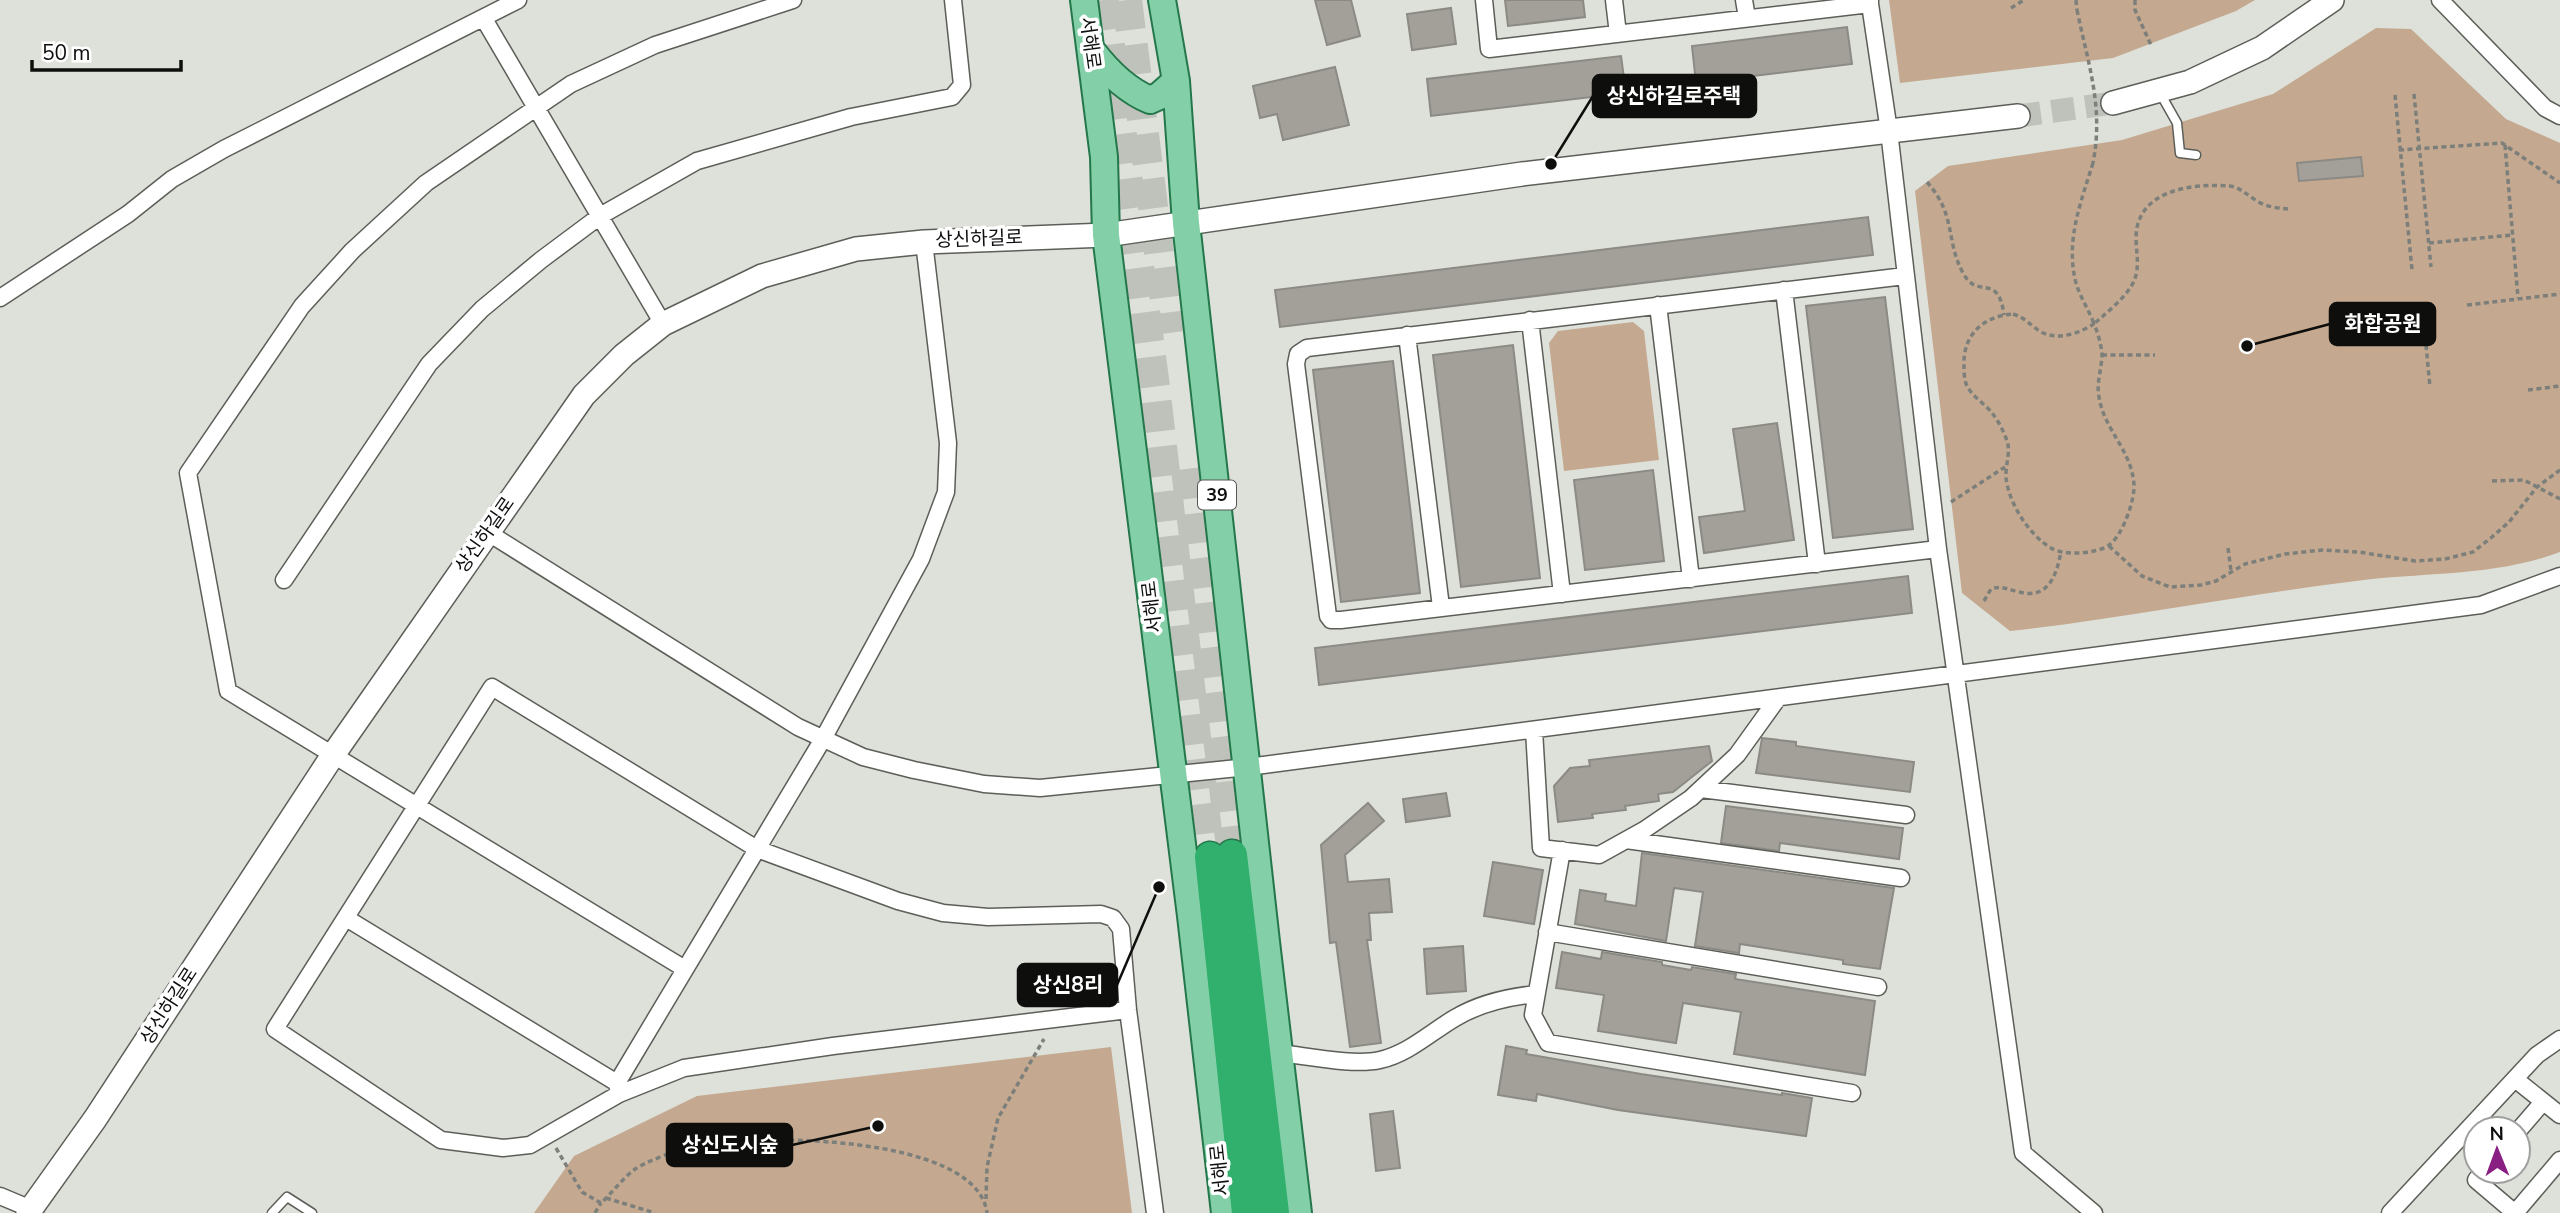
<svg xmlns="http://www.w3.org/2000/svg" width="2560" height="1213" viewBox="0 0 2560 1213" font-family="'Nunito Sans','Noto Sans KR',sans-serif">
  <rect width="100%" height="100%" fill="#dee1da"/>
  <path fill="#c4a990" d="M1889,0H2255L2236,11L2113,58L1900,83Z
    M2376,28L2411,29L2506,119L2560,143V552C2494,577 2424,572 2356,581C2240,595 2126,618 2010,631L1962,593L1915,191L1948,166L2122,140L2273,94Z
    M1633,322L1644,331L1659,460L1564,471L1549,343L1558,331Z
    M1111,1047L1132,1213H534L574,1156L697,1096Z"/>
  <path fill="#a2a099" stroke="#8c8a84" stroke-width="2" d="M1315,0H1351L1360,36L1327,45Z
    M1505,0H1583L1585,17L1508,26Z
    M1451,8L1456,44L1412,50L1407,14Z
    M1847,27L1852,64L1696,83L1692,46Z
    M1621,56L1626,93L1431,116L1427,79Z
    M1335,67L1349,125L1283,140L1277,114L1260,118L1253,86Z
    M2361,157L2363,176L2299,181L2297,163Z
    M1868,217L1873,255L1280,327L1275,290Z
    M1885,297L1913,529L1833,538L1806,306Z
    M1513,345L1540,578L1461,587L1433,355Z
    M1393,361L1420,593L1341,602L1313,370Z
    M1777,423L1794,540L1704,553L1699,517L1745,511L1733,429Z
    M1653,470L1664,561L1585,570L1574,480Z
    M1908,576L1912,613L1319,685L1315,648Z
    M1762,738L1796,742V746L1914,762L1910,792L1756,773Z
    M1709,746L1712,761L1673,792L1658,794L1659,801L1625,806L1626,810L1592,814L1593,818L1558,822L1554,786L1570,768L1590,766L1589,760Z
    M1446,793L1450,816L1406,822L1403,799Z
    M1368,803L1384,821L1345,855L1348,882L1389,879L1392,912L1369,913L1371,940H1367L1381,1043L1350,1047L1336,942L1330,943L1321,845Z
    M1726,806L1903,828L1899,859L1780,843L1779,851L1721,843Z
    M1642,853L1894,888L1880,969L1843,964V960L1740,944L1739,953L1695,946L1703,892L1674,888L1666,941L1575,924L1580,890L1606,894L1605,901L1636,906Z
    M1493,862L1543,870L1534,924L1484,916Z
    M1463,946L1466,991L1427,994L1424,949Z
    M1562,952L1601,959L1602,952L1662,962V965L1691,970L1692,967L1736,974L1735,979L1875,1001L1865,1075L1734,1054L1741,1012L1683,1003L1676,1043L1598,1031L1604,995L1556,988Z
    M1506,1046L1527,1050L1526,1054L1641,1074L1782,1095V1093L1812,1098L1806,1136L1618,1110L1537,1094L1536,1101L1498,1095Z
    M1393,1111L1400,1168L1376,1171L1370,1114Z"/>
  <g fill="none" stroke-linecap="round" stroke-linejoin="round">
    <path stroke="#bfc2bb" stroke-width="23" stroke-dasharray="23 11" stroke-linecap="butt" d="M2018,116L2113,103"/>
    <path stroke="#bfc2bb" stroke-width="30" stroke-dasharray="30 15" stroke-linecap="butt" d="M1104,0L1155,387L1210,857
      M1127,0L1169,333
      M1186,469L1232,855"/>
    <defs>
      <path id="lane" d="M2160,93L2177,123L2180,153L2196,155
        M272,1213L287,1197L312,1213"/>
      <path id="street" d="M1484,0L1489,49L1870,4V0
        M1614,0L1618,34
        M1744,0L1747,18
        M2440,0L2545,108L2560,116
        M1870,4L1889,131L1938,549L1341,620H1331L1328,616L1296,364L1298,354L1307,348L1905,276
        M484,19L663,324
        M1784,290L1817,564
        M0,298L128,214L172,179L224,149L518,0
        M1658,305L1691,579
        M1530,320L1562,594
        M1407,335L1441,607
        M487,532L798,727L863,757L914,770L984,784L1040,788L1248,767L2481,605L2560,576
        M1938,549L2023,1153L2094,1213
        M284,580L429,364L482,309L541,260L600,216L697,161L851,117L952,97L962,85L953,0
        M1534,730L1541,848L1599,855L1644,830L1691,798L1737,755L1778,698
        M1701,789L1906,815
        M1626,840L1901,878
        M1562,850L1533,1015L1548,1043L1852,1093
        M346,918L617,1083
        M1547,932L1878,987
        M685,969L228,691L188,473L302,306L352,251L426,183L571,84L655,45L793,0
        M1128,1010L833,1046L684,1068L619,1094L530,1145L503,1148L441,1140L275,1029L492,687L757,849L898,901L943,913L988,917L1101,914L1113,918L1121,929L1128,1010L1155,1213
        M1279,1053C1307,1056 1354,1066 1380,1060C1408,1054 1431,1032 1455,1018C1480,1003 1507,997 1536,994
        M2515,1079L2560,1115
        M619,1094L617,1083L823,739L921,559L946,492L948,443L924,242
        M2518,1131L2543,1102
        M2483,1171L2476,1180L2515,1213L2560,1160
        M0,1196L31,1209
        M2390,1213L2537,1055L2560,1039"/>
      <path id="secondary" d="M2113,103L2190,82L2262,48L2332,0
        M28,1213L95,1119L333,755L584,395L624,355L663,324L762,276L856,249L924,242L1106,235L1522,174L2018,116"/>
      <path id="primary" d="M1084,0L1104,157L1106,235L1191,916L1225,1213
        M1162,0L1176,81L1186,223L1266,942L1298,1213
        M1092,51C1108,72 1126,90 1150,100L1159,96L1176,81"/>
      <path id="highway" d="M1232,855L1274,1213
        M1210,857L1247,1213"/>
    </defs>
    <use href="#lane" stroke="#5c5e58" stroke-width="11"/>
    <use href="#street" stroke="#5c5e58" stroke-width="19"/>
    <use href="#secondary" stroke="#5c5e58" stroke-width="26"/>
    <use href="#primary" stroke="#24774b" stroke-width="30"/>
    <use href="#highway" stroke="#24774b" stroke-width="33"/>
    <path stroke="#7d7f7b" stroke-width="3.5" stroke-dasharray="5 3.5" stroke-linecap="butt" d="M2076,0L2077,10
      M2135,0V10L2151,45
      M2011,8L2024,0
      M2414,94L2431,267
      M2395,95L2412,270
      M2505,145L2518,298
      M2399,150L2502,143L2560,183
      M2093,163C2081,202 2065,241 2076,283C2080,297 2089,310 2094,324C2107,312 2123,300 2132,285C2141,269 2136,254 2136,237C2137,190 2192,183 2229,186C2240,187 2247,195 2257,201C2266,207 2278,208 2288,209
      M1927,182C1957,216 1945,240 1963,273C1978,301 1998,271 2004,315
      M2429,243L2512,235
      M2467,305L2560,294
      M2013,314C2026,318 2031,326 2041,332C2059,341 2079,333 2094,324C2098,333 2101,344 2102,354C2102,368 2096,383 2099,397C2104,430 2131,449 2134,484C2135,501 2122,537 2108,546C2094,554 2064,556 2051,548C2028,534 2009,503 2006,478C2005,466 2011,452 2007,441C2004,432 1998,420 1992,413C1985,404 1972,396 1967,386C1964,380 1964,371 1964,365C1963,334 1984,316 2013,314Z
      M2426,345L2430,387
      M2102,355H2155
      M2528,390L2560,386
      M2492,481L2524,480L2560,499
      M1951,502L2005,467
      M2109,546L2142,576L2170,587L2201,585L2216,581L2245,564L2285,554L2322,550L2359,552L2415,561L2445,559L2473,552L2492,537L2509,522L2537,487L2560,470
      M2228,548L2231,571
      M1984,601L1991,589C2001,585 2009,590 2019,592C2049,600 2057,574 2061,551
      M556,1148L582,1192L601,1203C612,1193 622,1179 635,1169C646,1162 676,1150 689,1147C750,1133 977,1133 987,1213
      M606,1198L655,1213
      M986,1199L987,1167L998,1118L1044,1039
      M595,1213L601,1203"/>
    <use href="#lane" stroke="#fff" stroke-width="8"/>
    <use href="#street" stroke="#fff" stroke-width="16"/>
    <use href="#secondary" stroke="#fff" stroke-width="23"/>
    <use href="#primary" stroke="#83cfa7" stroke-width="26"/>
    <use href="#highway" stroke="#30af6d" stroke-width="30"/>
    <path stroke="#7d7f7b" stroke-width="3.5" stroke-dasharray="5 3.5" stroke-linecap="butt" d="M2077,10C2088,64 2104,107 2093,163"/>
  </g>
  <g text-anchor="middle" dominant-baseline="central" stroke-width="7" stroke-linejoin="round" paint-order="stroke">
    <rect fill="#fff" stroke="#565756" stroke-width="2" x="1198" y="480.5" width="38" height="29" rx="5"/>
    <g font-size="18" font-weight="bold" fill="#0e0f0d">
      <text x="1217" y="495">39</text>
    </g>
    <g font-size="19" fill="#0e0f0d" stroke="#fff">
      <text transform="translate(1090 43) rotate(82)">서해로</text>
      <text transform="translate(979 239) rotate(-2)">상신하길로</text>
      <text transform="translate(485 535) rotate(-55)">상신하길로</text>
      <text transform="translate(1152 607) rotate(-97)">서해로</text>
      <text transform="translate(169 1006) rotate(-57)">상신하길로</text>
      <text transform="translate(1220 1170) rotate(-96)">서해로</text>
    </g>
  </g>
  <path fill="none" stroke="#0e0f0d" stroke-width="2.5" d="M1551 164L1593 96M2247 346L2330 324M1159 887L1117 985M878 1126L792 1145"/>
  <g fill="#0e0f0d" stroke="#fff" stroke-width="2.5">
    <circle cx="1551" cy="164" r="7"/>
    <circle cx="2247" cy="346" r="7"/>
    <circle cx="1159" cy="887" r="7"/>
    <circle cx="878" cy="1126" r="7"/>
  </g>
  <g fill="#0e0f0d" stroke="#0e0f0d" stroke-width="2.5">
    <rect x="1593" y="75" width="163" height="42" rx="7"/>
    <rect x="2330" y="303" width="105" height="42" rx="7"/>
    <rect x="1018" y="964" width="99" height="42" rx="7"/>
    <rect x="667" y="1124" width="125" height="42" rx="7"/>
  </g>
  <g font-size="21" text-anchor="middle" font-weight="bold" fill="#fff">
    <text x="1674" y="103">상신하길로주택</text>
    <text x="2383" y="331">화합공원</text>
    <text x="1068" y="992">상신8리</text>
    <text x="730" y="1152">상신도시숲</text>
  </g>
  <g transform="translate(2497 1150) rotate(359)"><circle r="33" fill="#ffffff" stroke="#9f9f9e" stroke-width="2"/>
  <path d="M0-5L12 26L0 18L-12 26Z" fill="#891e83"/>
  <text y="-10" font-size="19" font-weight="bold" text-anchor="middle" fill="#0e0f0d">N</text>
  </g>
  <path d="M32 60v10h149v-10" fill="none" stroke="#0e0f0d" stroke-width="3.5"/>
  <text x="42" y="60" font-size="21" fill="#0e0f0d" stroke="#ffffff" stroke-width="5" paint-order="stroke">50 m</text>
</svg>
